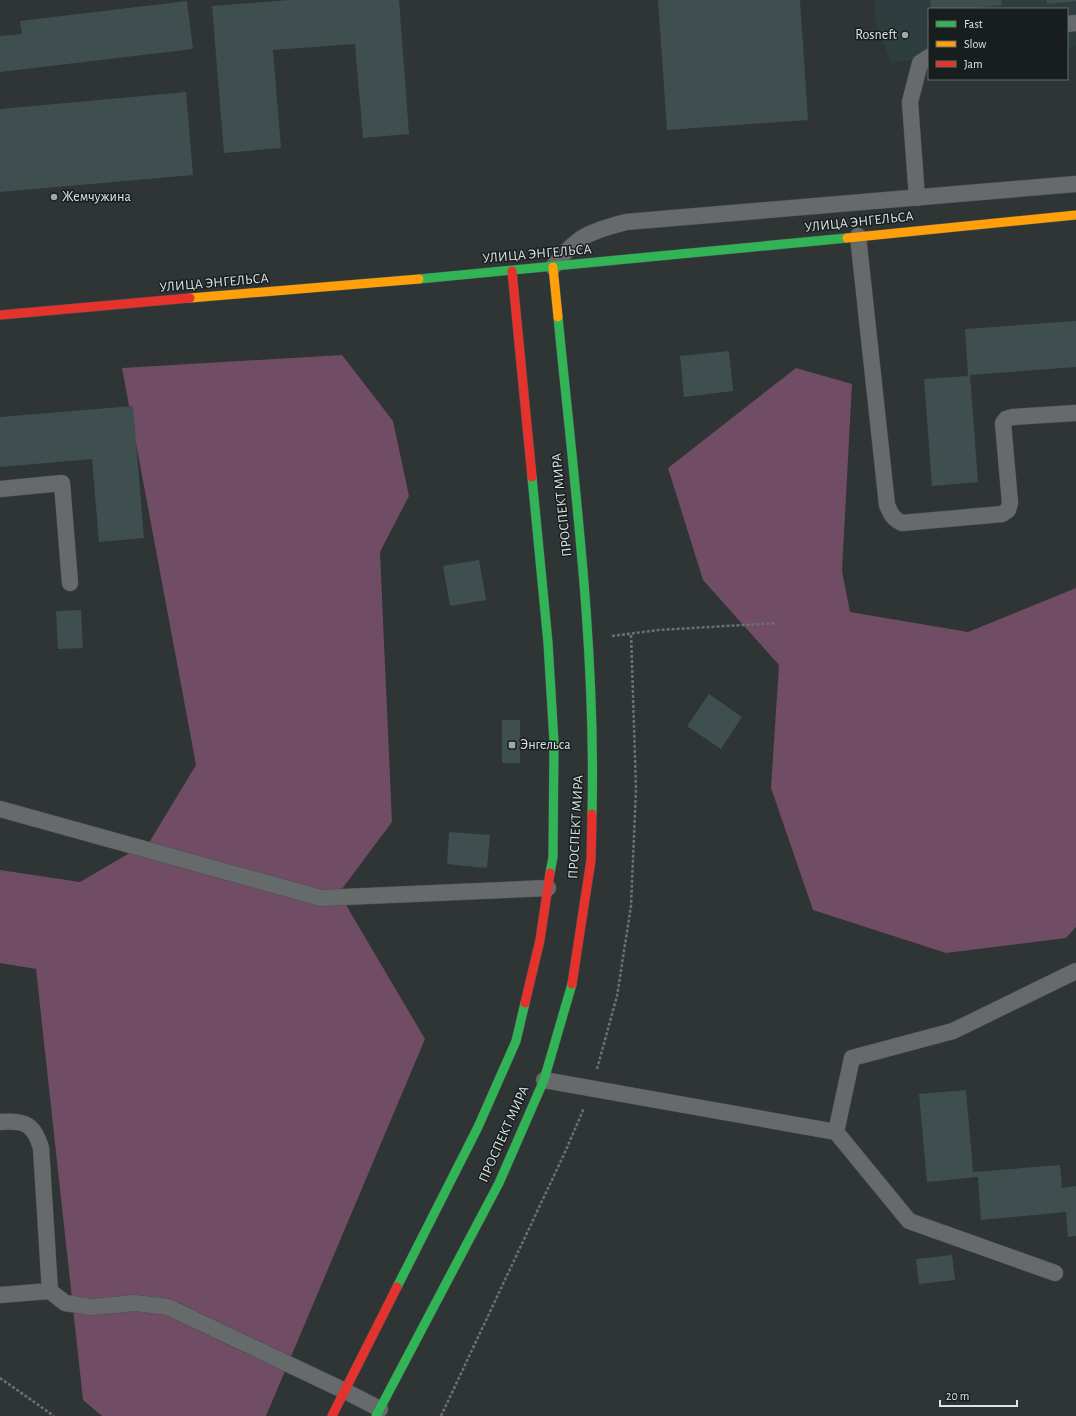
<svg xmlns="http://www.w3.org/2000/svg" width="1076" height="1416" viewBox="0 0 1076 1416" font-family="'Alegreya Sans',sans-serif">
  <rect width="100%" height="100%" fill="#2f3434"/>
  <path fill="#2e3e3e" d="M874,0H1076V46L1067,47V9H929V59L891,62L876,25Z"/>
  <path fill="#704c65" d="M342,355L393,421L409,496L380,552L392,822L339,893L425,1039L266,1416H102L83,1400L36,969L0,963V870L80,882L150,841L196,765L122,368Z
    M796,368L852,384L842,571L850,612L968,632L1076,588V927L1066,938L946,953L813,910L771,788L779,665L703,580L668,468Z"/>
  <path fill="#3f4f4f" d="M288,0H399L409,134L363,138L355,44L273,50L281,148L224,153L212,6Z
    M658,0H800L808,120L667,130Z
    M930,0H1001L1002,5L962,9H931Z
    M1047,0H1076V1L1047,4Z
    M187,1L193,49L0,72V36L22,34L20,21Z
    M186,92L193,175L0,192V109Z
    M1076,321V367L970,375L978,482L932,486L924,379L968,376L965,329Z
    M729,351L733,391L684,397L680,356Z
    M133,406L144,538L99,542L92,459L0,467V417Z
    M479,560L486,600L450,606L443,566Z
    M81,610L83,648L58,649L56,611Z
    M709,694L742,717L721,749L687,726Z
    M502,720H520V763H502Z
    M449,832L490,835L487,868L447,864Z
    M966,1090L973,1172L1060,1165L1062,1188L1076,1186V1236L1068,1237L1066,1212L981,1220L978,1177L927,1182L919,1094Z
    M952,1255L955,1280L919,1284L916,1259Z"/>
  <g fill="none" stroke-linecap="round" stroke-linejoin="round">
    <defs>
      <path id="lane" d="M1067,24L1076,23
        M917,198L910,102L920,63L929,57
        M858,236L887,505C891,514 893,519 902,523L1002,514L1008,510L1010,503L1003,423L1006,419L1013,417L1076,413
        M553,267C577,236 588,232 626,222L1076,184
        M0,489L62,483L70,583
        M0,809L321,898L548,888
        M544,1080L836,1132L852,1058L953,1031L1076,971
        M0,1122C25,1120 34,1124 41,1148L50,1291
        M836,1132L909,1221L1055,1273
        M0,1295L50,1291L65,1303L92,1307L135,1303L168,1307L345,1391L380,1409"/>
      <path id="fast" d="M419,279L847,238
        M558,317C574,482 596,647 592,814
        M532,477L548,643L554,742L553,857L550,873
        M397,1287L478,1127L516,1041L525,1003
        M376,1416L499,1183L544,1080L572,984"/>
      <path id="slow" d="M847,238L1076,215
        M553,267L558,317
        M190,298L419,279"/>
      <path id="jam" d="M512,271L532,477
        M0,315L190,298
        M572,984L591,860L592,814
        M525,1003L540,940L550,873
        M332,1416L397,1287"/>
    </defs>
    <use href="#lane" stroke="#4b5050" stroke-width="17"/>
    <use href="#fast" stroke="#4b5050" stroke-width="10"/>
    <use href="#slow" stroke="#4b5050" stroke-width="10"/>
    <use href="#jam" stroke="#4b5050" stroke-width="10"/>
    <path stroke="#6d7070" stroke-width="2.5" stroke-dasharray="3 2" stroke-linecap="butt" d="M612,636L659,630L777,623
      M597,1069L617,996L631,906L636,789L631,633
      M0,1378L54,1416
      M441,1416L566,1150L584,1108"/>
    <use href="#lane" stroke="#666a6a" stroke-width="16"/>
    <use href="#fast" stroke="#30b455" stroke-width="9"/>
    <use href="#slow" stroke="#ff9f0a" stroke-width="9"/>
    <use href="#jam" stroke="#e5322d" stroke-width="9"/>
  </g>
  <g fill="#a1a6a6" stroke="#181d1d" stroke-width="1.5">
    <circle cx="905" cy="35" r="4"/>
    <circle cx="54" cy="197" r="4"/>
    <rect x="508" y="741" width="8" height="8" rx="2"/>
  </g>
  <g text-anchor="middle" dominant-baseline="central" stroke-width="3" stroke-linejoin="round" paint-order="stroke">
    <g font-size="14" fill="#dee4e4" stroke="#181d1d" text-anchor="start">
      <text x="897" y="35" text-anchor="end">Rosneft</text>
      <text x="62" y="197">Жемчужина</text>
      <text x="520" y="745">Энгельса</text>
    </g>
    <g font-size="14" fill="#dee4e4" stroke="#181d1d">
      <text transform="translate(859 222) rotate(-6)">УЛИЦА ЭНГЕЛЬСА</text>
      <text transform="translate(537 254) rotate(-5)">УЛИЦА ЭНГЕЛЬСА</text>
      <text transform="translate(214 283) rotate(-5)">УЛИЦА ЭНГЕЛЬСА</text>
      <text transform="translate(562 505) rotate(-96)">ПРОСПЕКТ МИРА</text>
      <text transform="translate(576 827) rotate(-87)">ПРОСПЕКТ МИРА</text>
      <text transform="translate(504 1134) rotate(-66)">ПРОСПЕКТ МИРА</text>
    </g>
  </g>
  <rect x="928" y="8" width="140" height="72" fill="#181d1d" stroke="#676d6d"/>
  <rect x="936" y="21" width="20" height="6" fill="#30b455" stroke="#676d6d"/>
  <text x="964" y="28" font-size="12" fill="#dee4e4">Fast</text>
  <rect x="936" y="41" width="20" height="6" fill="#ff9f0a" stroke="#676d6d"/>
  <text x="964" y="48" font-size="12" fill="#dee4e4">Slow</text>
  <rect x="936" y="61" width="20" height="6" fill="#e5322d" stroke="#676d6d"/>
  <text x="964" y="68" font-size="12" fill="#dee4e4">Jam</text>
  <path d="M940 1400v6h77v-6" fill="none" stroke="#dee4e4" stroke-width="2"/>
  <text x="946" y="1400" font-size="12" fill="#dee4e4" stroke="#181d1d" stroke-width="3" paint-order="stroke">20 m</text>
</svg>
